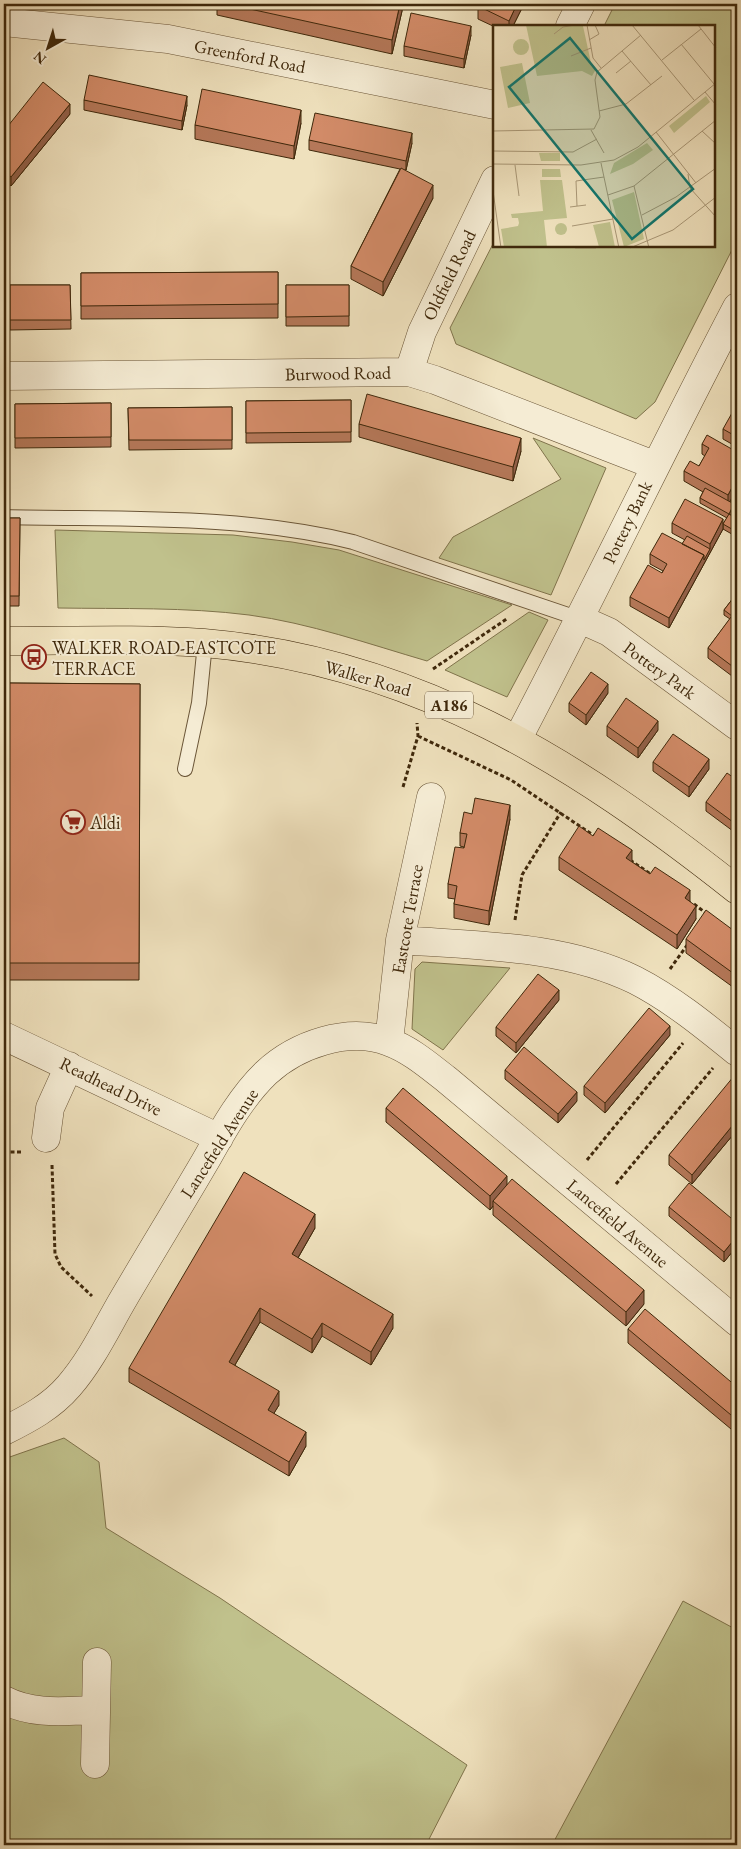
<svg xmlns="http://www.w3.org/2000/svg" width="741" height="1849" viewBox="0 0 741 1849" font-family="'EB Garamond',serif">
  <rect width="100%" height="100%" fill="#efe1bd"/>
  <filter id="stains"><feTurbulence type="fractalNoise" baseFrequency=".004" numOctaves="4"/><feColorMatrix values="0 0 0 0 .2 0 0 0 0 .09 0 0 0 0 .02 0 0 0 .5 -.17"/></filter>
  <radialGradient id="worn" r=".72"><stop offset=".6" stop-color="#630" stop-opacity="0"/><stop offset="1" stop-color="#630" stop-opacity=".3"/></radialGradient>
  <path fill="#c0c18c" stroke="#80744c" d="M615,4H737V240L655,402L636,419L456,344L450,328L495,240V246H715V26H604Z
    M533,438L606,468L551,595L439,558L453,537L561,479Z
    M55,530L233,535L292,542L339,550L512,605L427,661C369,644 309,623 249,615C186,607 121,609 58,608Z
    M529,612L548,620L507,697L445,670Z
    M422,962L510,968L443,1050L412,1029L415,969Z
    M64,1438L99,1462L106,1528L220,1598L467,1765L426,1845H4V1459Z
    M683,1601L737,1630V1845H552Z"/>
  <g fill="none" stroke-linecap="round" stroke-linejoin="round">
    <defs>
      <path id="service" d="M4,517C120,520 239,514 353,542L580,619
        M185,769L199,703L205,643"/>
      <path id="minor" d="M4,22L168,39L495,105
        M570,26L581,4
        M409,372L422,332L495,180
        M4,376L409,372L435,380L654,465
        M580,619L609,632L737,726
        M518,738C593,595 662,450 737,307
        M400,940C478,946 563,945 635,980C672,999 705,1026 737,1052
        M4,1036L219,1138
        M389,1042L400,940L431,797
        M46,1138L50,1108L69,1066
        M4,1431C28,1419 51,1407 69,1386C90,1362 105,1331 121,1303C149,1255 178,1208 206,1160C223,1130 241,1097 266,1073C296,1045 348,1026 389,1042C409,1049 428,1065 446,1079L737,1322
        M4,1700C33,1715 63,1711 95,1710
        M95,1764L97,1662"/>
      <path id="primary" d="M4,641C70,641 138,638 204,643C415,661 575,762 737,890"/>
    </defs>
    <use href="#service" stroke="#6b5638" stroke-width="16"/>
    <use href="#minor" stroke="#6b5638" stroke-width="29"/>
    <use href="#primary" stroke="#3f280b" stroke-width="29"/>
    <path stroke="#3f280b" stroke-width="3" stroke-dasharray="4 2.5" stroke-linecap="butt" d="M433,669L508,618
      M418,736L511,780L596,837
      M403,787L418,736L417,723
      M630,860L652,875
      M694,904L707,914
      M515,920L522,875L561,812
      M670,969L688,944
      M4,1152H22
      M587,1160L683,1043
      M52,1165L55,1254L61,1267L92,1296
      M616,1184L713,1068"/>
    <use href="#service" stroke="#f5ecd4" stroke-width="14"/>
    <use href="#minor" stroke="#f5ecd4" stroke-width="28"/>
    <use href="#primary" stroke="#efe1bd" stroke-width="28"/>
  </g>
  <path fill="#b57859" stroke="#3f280b" d="M166,4H198V9Z
    M217,4H402V11L392,54L217,15Z
    M524,4L513,26H495V27L478,19V6Z
    M471,35L464,68L404,56V46Z
    M84,100L187,105L182,130L84,110Z
    M70,114L11,186L4,180V131Z
    M301,123L294,159L195,139V125Z
    M309,140L412,143L406,170H403L433,198L383,296L351,279V266L400,169L309,150Z
    M278,272V318L81,319V273Z
    M10,285H70L71,329L10,330Z
    M286,285H349V326H286Z
    M737,392V414L732,411V401Z
    M351,400V442L246,443V401Z
    M111,403V447L15,448V404Z
    M232,407V449L129,450L128,408Z
    M737,415V447L723,439V429Z
    M359,424L521,451L513,481L359,437Z
    M702,444L737,452V488L730,501L734,508L731,515L737,519V537L723,529V524L727,518L700,503V498L703,492L684,481V471L699,466L705,456L702,454Z
    M4,518H20L19,606H4Z
    M672,523L723,529L669,628L630,606V597L662,573L663,571L650,564V554L682,544L685,540L672,533Z
    M737,593V669L732,676L708,658V648L730,619L724,615V610Z
    M6,683L140,684L139,980H5Z
    M608,693L586,725L569,712V703Z
    M607,726L658,730L638,758L607,736Z
    M653,762L709,769L689,797L653,771Z
    M737,780V834L706,811V802Z
    M472,814L510,819L489,925L454,918V904L455,899L448,898V884L464,847L460,846V833Z
    M559,857L632,862L690,901L696,919L677,949L559,870Z
    M737,933V990L686,953V939Z
    M559,1000L516,1053L496,1036V1027Z
    M670,1035L605,1113L584,1095V1086Z
    M505,1070L577,1101L558,1123L505,1079Z
    M737,1078V1130L692,1184L669,1165V1155Z
    M386,1108L507,1184L644,1304L626,1326L493,1215V1206L490,1210L386,1122Z
    M669,1207L737,1223V1246L724,1262L669,1216Z
    M315,1228L298,1258L393,1328L371,1365L322,1336L312,1353L260,1322L235,1365L279,1405L274,1413L306,1446L289,1476L129,1382V1368Z
    M628,1329L737,1387V1434L628,1343Z"/>
  <path fill="#936149" stroke="#3f280b" d="M400,4H402V11L392,54V40Z
    M517,4H524L513,26H509V21Z
    M471,26V35L464,68V59Z
    M187,96V105L182,130V121Z
    M70,104V114L11,186V177Z
    M301,110V123L294,159V146Z
    M412,133V143L406,170V161Z
    M433,185V198L383,296V282Z
    M521,438V451L513,481V467Z
    M737,478V488L728,505V495Z
    M734,504V508L729,519V514Z
    M723,519V529L669,628V618L704,555L710,549V544Z
    M737,659V669L732,676V666Z
    M608,684V693L586,725V715Z
    M658,721V730L638,758V748Z
    M709,759V769L689,797V787Z
    M510,805V819L489,925V911Z
    M632,850V864L626,858Z
    M690,890V904L685,898Z
    M696,906V919L677,949V935Z
    M559,990V1000L516,1053V1043Z
    M670,1026V1035L605,1113V1103Z
    M577,1092V1101L558,1123V1114Z
    M737,1120V1130L692,1184V1175Z
    M507,1176V1189L493,1201V1206L490,1210V1196Z
    M315,1214V1228L292,1268V1254Z
    M737,1236V1246L724,1262V1252Z
    M644,1290V1304L626,1326V1312Z
    M260,1308V1322L229,1375V1362Z
    M393,1314V1328L371,1365V1352Z
    M322,1323V1336L312,1353V1339Z
    M279,1391V1405L268,1423V1410Z
    M306,1432V1446L289,1476V1462Z"/>
  <path fill="#d28b68" stroke="#3f280b" d="M227,4H400L392,40Z
    M479,4H517L509,21L478,6Z
    M411,13L471,26L464,59L404,46Z
    M89,75L187,96L182,121L84,100Z
    M43,82L70,104L11,177L4,171V131Z
    M202,89L301,110L294,146L195,125Z
    M315,113L412,133L406,161L309,140Z
    M401,168L433,185L383,282L351,266Z
    M278,272V304L81,306V273Z
    M10,285H70L71,320H10Z
    M286,285H349V316L286,317Z
    M737,392V404L732,401Z
    M367,394L521,438L513,467L359,424Z
    M351,400V432L246,433V401Z
    M111,403V437L15,438V404Z
    M232,407V440H129L128,408Z
    M732,413L737,415V437L723,429Z
    M707,435L737,452V478L728,495L684,471L690,461L699,466L709,448L702,444Z
    M705,488L734,504L729,514L700,498Z
    M685,499L723,519L710,544L672,523Z
    M729,514L737,519V532L723,524Z
    M4,518H20L19,596H4Z
    M662,533L704,555L669,618L630,597L648,565L662,573L667,564L650,554Z
    M687,536L710,549L704,560V555L682,544Z
    M737,593V617L736,619L724,610Z
    M731,617L737,622V659L732,666L708,648Z
    M591,672L608,684L586,715L569,703Z
    M6,683L140,684L139,963H5Z
    M626,698L658,721L638,748L607,726Z
    M673,734L709,759L689,787L653,762Z
    M727,773L737,780V825L706,802Z
    M475,798L510,805L489,911L454,904L457,886L448,884L455,847L464,848L467,834L460,833L464,812L472,814Z
    M579,826L593,836L598,828L632,850L626,858L650,874L655,867L690,890L685,898L696,906L677,935L559,857Z
    M706,910L737,933V976L686,939Z
    M538,974L559,990L516,1043L496,1027Z
    M649,1008L670,1026L605,1103L584,1086Z
    M524,1047L577,1092L558,1114L505,1070Z
    M734,1076L737,1078V1120L692,1175L669,1155Z
    M403,1088L507,1176L490,1196L386,1108Z
    M244,1172L315,1214L292,1254L393,1314L371,1352L322,1323L312,1339L260,1308L229,1362L279,1391L268,1410L306,1432L289,1462L129,1368Z
    M512,1179L644,1290L626,1312L493,1201Z
    M689,1183L737,1223V1236L724,1252L669,1207Z
    M645,1309L737,1387V1420L628,1329Z"/>
  <defs>
    <symbol id="bus-ring" viewBox="-11 -11 22 22"><circle r="9.5" fill="#f5ecd4" stroke="#8f2418" stroke-width="1.5"/><path d="M-5-6H5V4H4V6H2V4H-2V6H-4V4H-5ZM-3.5-4V0h7V-4ZM-3.5 1.2v1.5H-2V1.2ZM2 1.2v1.5H3.5V1.2Z" fill="#8f2418"/></symbol>
    <symbol id="supermarket-ring" viewBox="-11 -11 22 22"><circle r="9.5" fill="#f5ecd4" stroke="#8f2418" stroke-width="1.5"/><path d="M-6-5.5h2.5l.6 2H6L4.5 2H-2.5L-4.4-4H-6ZM-1.5 3.2a1.3 1.3 0 1 0 .1 0ZM3 3.2a1.3 1.3 0 1 0 .1 0Z" fill="#8f2418"/></symbol>
  </defs>
  <g fill-rule="evenodd">
    <use href="#bus-ring" x="20" y="643" width="28" height="28"/>
    <use href="#supermarket-ring" x="59" y="808" width="28" height="28"/>
  </g>
  <g text-anchor="middle" dominant-baseline="central" stroke-width="4" stroke-linejoin="round" paint-order="stroke">
    <rect fill="#f5ecd4" stroke="#766347" stroke-width="1" x="425" y="691.5" width="48" height="27" rx="4"/>
    <g font-size="16" font-weight="bold" fill="#3f280b">
      <text x="449" y="705">A186</text>
    </g>
    <g font-size="18" fill="#3f280b" stroke="#f5ecd4">
      <text transform="translate(250 56) rotate(11)">Greenford Road</text>
      <text transform="translate(449 275) rotate(-64)">Oldfield Road</text>
      <text transform="translate(338 373) rotate(-1)">Burwood Road</text>
      <text transform="translate(627 522) rotate(-64)">Pottery Bank</text>
      <text transform="translate(660 670) rotate(36)">Pottery Park</text>
      <text transform="translate(368 678) rotate(16)">Walker Road</text>
      <text transform="translate(407 919) rotate(-80)">Eastcote Terrace</text>
      <text transform="translate(111 1086) rotate(26)">Readhead Drive</text>
      <text transform="translate(219 1143) rotate(-57)">Lancefield Avenue</text>
      <text transform="translate(618 1223) rotate(40)">Lancefield Avenue</text>
    </g>
    <g font-size="18" fill="#3f280b" stroke="#f5ecd4" text-anchor="start">
      <text x="52" y="647">WALKER ROAD-EASTCOTE<tspan x="52" dy="21">TERRACE</tspan></text>
      <text x="90" y="822">Aldi</text>
    </g>
  </g>
  <g transform="translate(493 25)">
    <rect width="222" height="222" fill="#efe1bd"/>
    <path d="M33,0L90,1L98,38L103,44L99,51L89,46L44,51ZM20 22a8 8 0 1 1 16 0a8 8 0 1 1-16 0ZM29,38L37,78L15,83L7,42ZM213,71L217,77L181,108L176,101ZM154,118L160,125L140,139L117,149L121,138ZM46,128H67V136H48ZM49,144H67L68,152H49ZM47,155H69L74,193L51,195L54,222H11L8,204L25,201L26,198L25,193H19L18,189L50,186ZM141,167L151,214L131,222L119,175ZM117,197L122,222H106L100,200Z" fill="#c0c18c"/>
    <path d="M62 204a6 6 0 1 1 12 0a6 6 0 1 1-12 0Z" fill="#c0c18c"/>
    <path fill="none" stroke="#a99776" stroke-width="1" d="M94,0L100,33L108,43M139,0L201,75M205,0L223,23M61,9L70,2L82,0M96,15L106,9L102,0M188,19L221,59M129,26L158,60M78,31L98,23M169,35L208,4M123,48L138,36M212,67L223,80M106,86L133,79L169,51M98,105L111,128M0,106L101,104L107,92L102,55L104,47L148,10M209,106L223,119M163,107L203,158M0,126L80,127L104,114M108,138L126,223M0,139L88,140L121,135L145,122L223,58M22,140L26,171M195,149L197,163L223,192M141,161L156,223M0,166L8,223M115,170L141,161L223,95M84,181L83,156L111,152M77,182L93,180M149,190L183,172L223,143M79,201L120,194M82,223H103M137,223L180,205L223,172"/>
    <path fill="#0f766e" fill-opacity="0.15" stroke="#0f766e" stroke-width="2.5" d="M77,13L200,164L139,214L16,62Z"/>
    <rect width="222" height="222" fill="none" stroke="#3f280b" stroke-width="2.5"/>
  </g>
  <rect width="741" height="1849" fill="none" stroke="#efe1bd" stroke-width="20"/>
  <rect x="5" y="5" width="731" height="1839" fill="none" stroke="#3f280b" stroke-width="2.5"/>
  <rect x="10" y="10" width="721" height="1829" fill="none" stroke="#3f280b"/>
  <g transform="translate(48 48) rotate(219)" stroke="#f5ecd4" stroke-width="4" paint-order="stroke">
  <path d="M0-4L9 19L0 12L-9 19Z" fill="#3f280b"/>
  <text y="-8" font-size="14" font-weight="bold" text-anchor="middle" fill="#3f280b">N</text>
  </g>
  <rect width="100%" height="100%" filter="url(#stains)"/>
  <rect width="100%" height="100%" fill="url(#worn)"/>
</svg>
